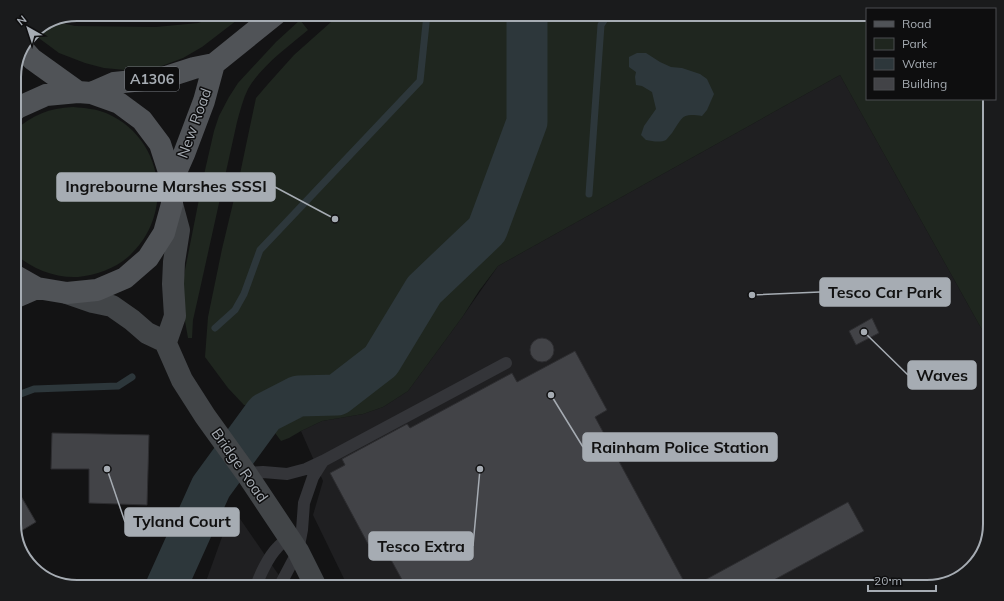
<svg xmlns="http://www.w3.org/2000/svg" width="1004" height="601" viewBox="0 0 1004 601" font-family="Mulish,sans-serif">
  <rect width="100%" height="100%" fill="#131314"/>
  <path fill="#1f1f21" d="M840,75L990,344V524L981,556L958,579L927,587H348L313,515L323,481L301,431L322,421L363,414L383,407L408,391L463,316L498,266Z
    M236,513L287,587H204L222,537Z"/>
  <path fill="#1f261f" d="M77,14H188L173,17L134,18L74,15Z
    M226,14H245L202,47L183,58L159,67L136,71L104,68L85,63L59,53L32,33L57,22L75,26L156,27L198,23Z
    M340,14H867V99H990V332L985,335L840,75L498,266L479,291L463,316L408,391L383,407L363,414L322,421L301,431L289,438L281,441L255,406L244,405L228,388L205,357L208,317L222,249L240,174L256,98L268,84L294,55Z
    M300,20L308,30C288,47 261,66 248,89C243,99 240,111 237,122L200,289L193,320L192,338H188L183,310V294L184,275L203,179L214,131L219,116L229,97L238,83L276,42Z
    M73,107C85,108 96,109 106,113C165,138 175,216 128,257C114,269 96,275 78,277C54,278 32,269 14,253V131C32,115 49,108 73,107Z"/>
  <path fill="#2d373b" d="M637,53H646L660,62L671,67L682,68L700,74L707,79L714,94L707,110L702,116C681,113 683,117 672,133C670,135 668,138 666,140C660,143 652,141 646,140L641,135L644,126L656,109L652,92L642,86L636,85L635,77L636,72L629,67V57Z"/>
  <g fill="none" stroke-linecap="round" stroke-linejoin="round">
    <path stroke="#2d373b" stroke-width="7" d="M589,194L601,25L608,14
      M215,328L235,310L244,294L260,250L420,81L427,14
      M14,397L18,395L34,389L118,386L132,377"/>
    <path stroke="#2d373b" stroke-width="41" d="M166,587L211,487L265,413L298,396L337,395L381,361L424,290L487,230L527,122V14"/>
  </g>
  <path fill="#424347" stroke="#2d2d30" d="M872,318L879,333L856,345L849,331Z
    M530 350a12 12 0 1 1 24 0a12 12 0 1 1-24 0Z
    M575,351L607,410L595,417L687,587H406L379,538L368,544L330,473L345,465L342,459L407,424L410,428L512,373L517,382Z
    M52,433L149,435L147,505L89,503V469H51Z
    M14,484L36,522L16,534L14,528Z
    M848,502L864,531L761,587H692Z"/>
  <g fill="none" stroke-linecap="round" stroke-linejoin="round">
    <path stroke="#343539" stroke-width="12" d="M246,473L263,472L287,474L306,469L323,461L506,363
      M256,587C259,576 269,556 277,548C280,544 285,541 289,538
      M279,587L298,551L302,530L304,503L313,477L323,461"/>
    <path stroke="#424548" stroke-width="22" d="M172,204L179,230L174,262L173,284L175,316L166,342L167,346L182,380L205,416L246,473L298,551L316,587
      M67,293L93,302L112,306L132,320L147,333L166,342"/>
    <path stroke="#505357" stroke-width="22" d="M24,50L32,59L78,92
      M91,93L114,83L163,78L194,68L214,64L276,14
      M14,111L17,108L46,95L78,92L91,93L119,103L142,120L160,144L172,181V204L164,233L148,258L125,278L97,290L67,293L37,288L14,275
      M172,181L184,154L204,101L214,64
      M14,298L37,288"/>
  </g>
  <g text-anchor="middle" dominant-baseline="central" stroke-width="3" stroke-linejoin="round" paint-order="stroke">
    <rect fill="#0e0e0f" stroke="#787d82" stroke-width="1" x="125" y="67" width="54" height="24" rx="3"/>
    <g font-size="14" font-weight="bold" fill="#a6acb3">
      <text x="152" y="79">A1306</text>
    </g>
    <g font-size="15" fill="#a6acb3" stroke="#0e0e0f">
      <text transform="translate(194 123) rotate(-70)">New Road</text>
      <text transform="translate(240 465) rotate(55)">Bridge Road</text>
    </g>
  </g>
  <path d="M0 0H1004V601H0ZM77 21H927A56 56 0 0 1 983 77V524A56 56 0 0 1 927 580H77A56 56 0 0 1 21 524V77A56 56 0 0 1 77 21Z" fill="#1a1b1c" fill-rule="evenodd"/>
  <path fill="none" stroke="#a6acb3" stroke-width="2" d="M77 21H927A56 56 0 0 1 983 77V524A56 56 0 0 1 927 580H77A56 56 0 0 1 21 524V77A56 56 0 0 1 77 21Z"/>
  <path fill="none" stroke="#a6acb3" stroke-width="1.5" d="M335 219L275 187M752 295L820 292M864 332L908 375M551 395L583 447M107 469L125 522M480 469L473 546"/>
  <g fill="#a6acb3" stroke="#0e0e0f" stroke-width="1.5">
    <circle cx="335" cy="219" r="4"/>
    <circle cx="752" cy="295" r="4"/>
    <circle cx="864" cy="332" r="4"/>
    <circle cx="551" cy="395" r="4"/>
    <circle cx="107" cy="469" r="4"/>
    <circle cx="480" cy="469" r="4"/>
  </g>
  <g fill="#a6acb3" stroke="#a6acb3" stroke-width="1.5">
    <rect x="57" y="173" width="218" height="28" rx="4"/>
    <rect x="820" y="278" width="130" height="28" rx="4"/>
    <rect x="908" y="361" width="68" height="28" rx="4"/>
    <rect x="583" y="433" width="194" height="28" rx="4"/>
    <rect x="125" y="508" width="114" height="28" rx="4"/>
    <rect x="369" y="532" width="104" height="28" rx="4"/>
  </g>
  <g font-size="16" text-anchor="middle" font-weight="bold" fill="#111">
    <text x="166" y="192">Ingrebourne Marshes SSSI</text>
    <text x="885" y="298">Tesco Car Park</text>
    <text x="942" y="381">Waves</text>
    <text x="680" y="453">Rainham Police Station</text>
    <text x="182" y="527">Tyland Court</text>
    <text x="421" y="552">Tesco Extra</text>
  </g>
  <rect x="866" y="8" width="130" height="92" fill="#0e0e0f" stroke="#4b4d51"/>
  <rect x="874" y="21" width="20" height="6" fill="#505357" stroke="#4b4d51"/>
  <text x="902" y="28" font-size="12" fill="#a6acb3">Road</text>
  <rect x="874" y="38" width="20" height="12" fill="#1f261f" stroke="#4b4d51"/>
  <text x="902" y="48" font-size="12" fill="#a6acb3">Park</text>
  <rect x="874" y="58" width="20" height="12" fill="#2d373b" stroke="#4b4d51"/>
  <text x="902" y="68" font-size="12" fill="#a6acb3">Water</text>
  <rect x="874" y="78" width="20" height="12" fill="#424347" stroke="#4b4d51"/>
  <text x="902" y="88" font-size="12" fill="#a6acb3">Building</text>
  <g transform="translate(28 28) rotate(321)" stroke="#0e0e0f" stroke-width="3" paint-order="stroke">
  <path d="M0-3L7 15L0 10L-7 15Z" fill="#a6acb3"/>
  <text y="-6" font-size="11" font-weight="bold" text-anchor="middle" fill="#a6acb3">N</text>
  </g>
  <path d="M868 585v6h68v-6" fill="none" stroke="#a6acb3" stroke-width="2"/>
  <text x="874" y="585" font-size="12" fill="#a6acb3" stroke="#0e0e0f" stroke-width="3" paint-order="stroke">20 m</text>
</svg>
